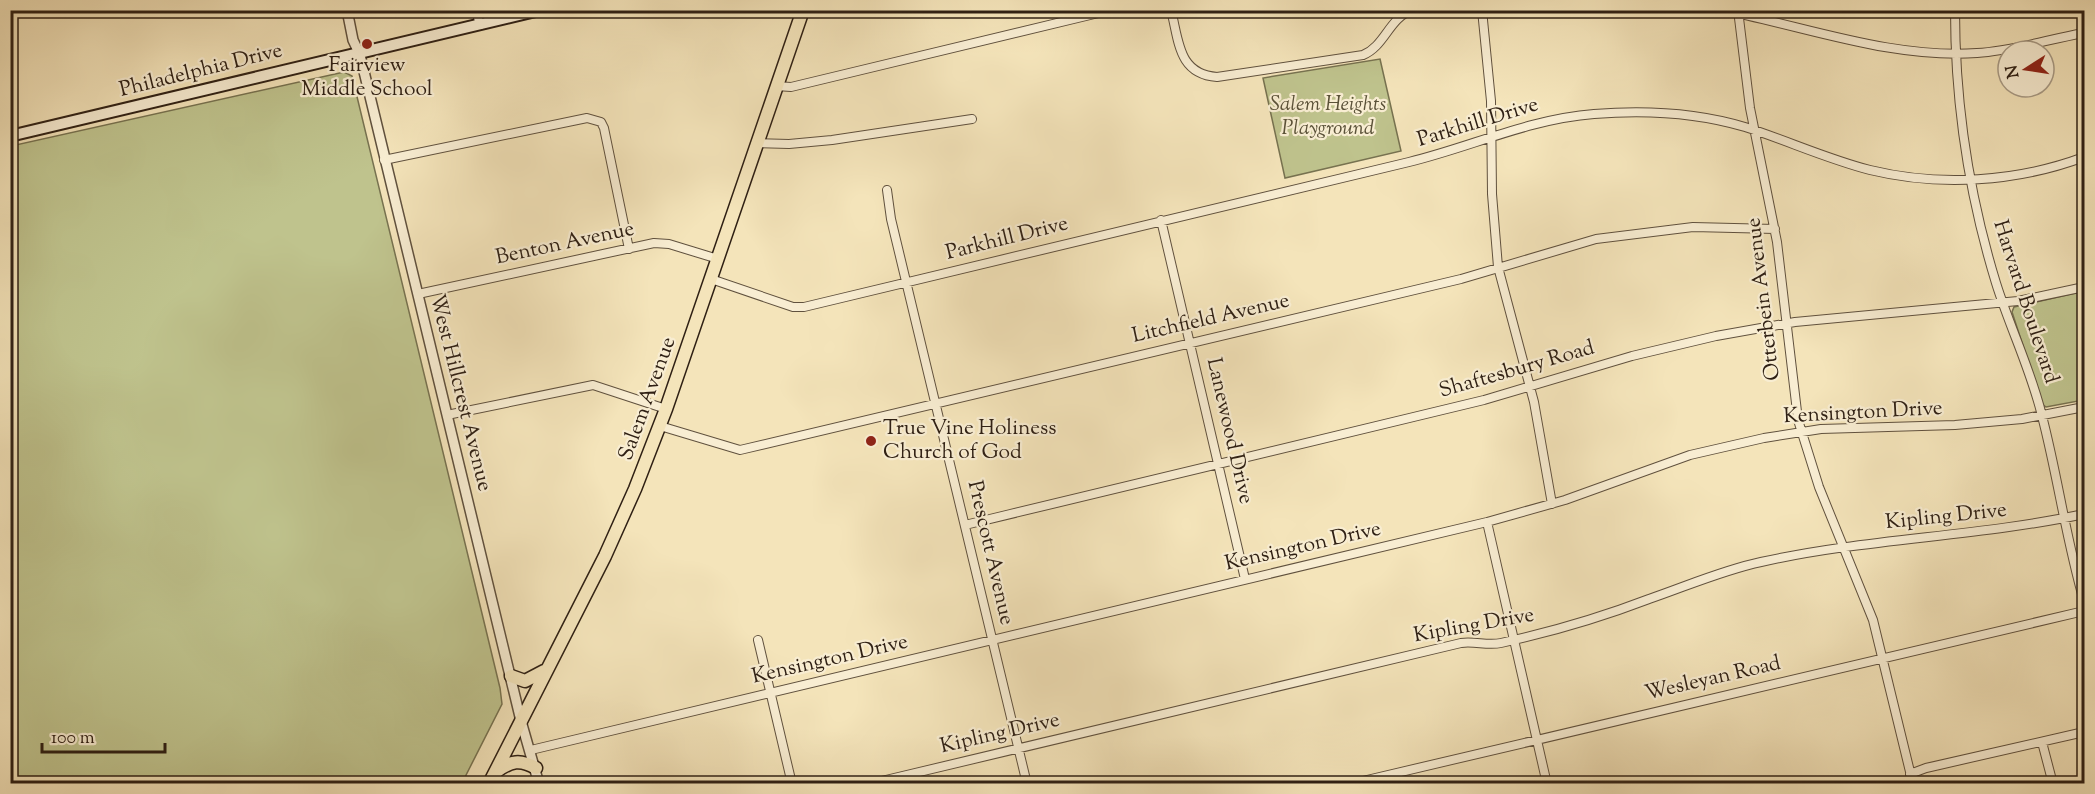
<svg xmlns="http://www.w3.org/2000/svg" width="2095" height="794" viewBox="0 0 2095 794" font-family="'Sorts Mill Goudy',serif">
  <rect width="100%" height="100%" fill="#f4e4ba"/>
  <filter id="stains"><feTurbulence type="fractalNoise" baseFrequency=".00333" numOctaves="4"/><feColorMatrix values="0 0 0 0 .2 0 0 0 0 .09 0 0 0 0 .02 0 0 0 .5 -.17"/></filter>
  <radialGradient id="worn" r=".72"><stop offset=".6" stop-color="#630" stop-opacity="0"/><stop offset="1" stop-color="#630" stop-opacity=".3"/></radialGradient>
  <path fill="#bfc38d" stroke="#777250" stroke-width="1.5" d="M1380,59L1401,151L1285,178L1263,78Z
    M344,72L352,76L500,688L502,704L462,783H11V146Z
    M2084,291V400L2046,407L2042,404L2012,312L2014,307Z"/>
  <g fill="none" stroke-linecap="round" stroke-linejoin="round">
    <defs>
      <path id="minor" d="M476,10L480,25
        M1171,10C1179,41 1178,74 1217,77L1363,55C1385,46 1389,18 1412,10
        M1482,10L1491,101L1492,194L1498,267L1534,402L1552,504
        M1721,10C1805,26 1891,59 1977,53C2013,51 2049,39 2084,33
        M1738,10L1750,108L1777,242L1798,420L1819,487L1873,620L1913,784
        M1955,10C1955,103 1969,195 1996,283C2010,328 2031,370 2042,416C2058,477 2066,540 2084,601
        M776,86L791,87L1111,10
        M758,143L789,144L832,140L972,119
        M384,160L587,118L601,122L604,128L629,249
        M887,190L891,219L1027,784
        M1161,220L1245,579
        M711,279L793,307H804C1005,258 1207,211 1409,162C1471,147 1529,119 1594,114C1643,110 1698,113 1745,127C1786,140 1827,159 1870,170C1940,187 2017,182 2084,157
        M418,294L654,243L669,244L718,259
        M447,415L593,385L666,409
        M660,426L740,450L1461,279L1596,239L1693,227L1775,229
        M1487,522L1547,784
        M965,525L1484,400L1632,356L1716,336L1795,322L2018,301L2084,287
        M758,640L792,784
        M2042,742L2053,784
        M531,750L1487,522L1565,500L1690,455L1764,438L1821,429L1955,425L2022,419L2084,407
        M1910,774L1926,768L2084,732
        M869,784L1461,643C1475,641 1488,646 1501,643C1551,632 1602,617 1649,599C1687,586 1723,570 1761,562C1868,538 1977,537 2084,514
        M1350,784L2084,611"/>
      <path id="tertiary" d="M347,10L353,40L360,55L521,721L539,784"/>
      <path id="secondary" d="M10,136L540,10"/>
      <path id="primary" d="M511,676L525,681L544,671
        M497,771C511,761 520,759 536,768
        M489,784L605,556L635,489L666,409L803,10"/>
    </defs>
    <use href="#minor" stroke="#60513e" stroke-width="10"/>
    <use href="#tertiary" stroke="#60513e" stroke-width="12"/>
    <use href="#secondary" stroke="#2f2014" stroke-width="14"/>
    <use href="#primary" stroke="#2f2014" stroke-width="15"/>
    <use href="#minor" stroke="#f8edd2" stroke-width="8"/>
    <use href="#tertiary" stroke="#f8edd2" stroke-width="9"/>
    <use href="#secondary" stroke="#f8edd2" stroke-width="10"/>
    <use href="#primary" stroke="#f4e4ba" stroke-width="12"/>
  </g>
  <g fill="#8f2418" stroke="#f8edd2" stroke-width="2">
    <circle cx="367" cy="44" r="6"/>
    <circle cx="871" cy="441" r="6"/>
  </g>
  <g text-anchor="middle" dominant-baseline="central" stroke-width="4.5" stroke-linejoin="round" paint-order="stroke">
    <g font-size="21" fill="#2f2014" stroke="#f8edd2">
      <text x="367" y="66">Fairview<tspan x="367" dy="24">Middle School</tspan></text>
      <text x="883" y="429" text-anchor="start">True Vine Holiness<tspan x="883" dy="24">Church of God</tspan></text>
    </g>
    <g font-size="21" fill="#2f2014" stroke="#f8edd2">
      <text transform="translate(201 71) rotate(-14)">Philadelphia Drive</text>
      <text transform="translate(1478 123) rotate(-17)">Parkhill Drive</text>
      <text transform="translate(1007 239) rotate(-14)">Parkhill Drive</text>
      <text transform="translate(565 244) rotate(-12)">Benton Avenue</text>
      <text transform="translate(1764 299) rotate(-97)">Otterbein Avenue</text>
      <text transform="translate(2025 302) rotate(72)">Harvard Boulevard</text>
      <text transform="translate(1211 319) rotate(-13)">Litchfield Avenue</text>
      <text transform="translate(1517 370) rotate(-16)">Shaftesbury Road</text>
      <text transform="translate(460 393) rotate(76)">West Hillcrest Avenue</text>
      <text transform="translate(648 399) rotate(-70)">Salem Avenue</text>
      <text transform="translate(1863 413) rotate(-3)">Kensington Drive</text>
      <text transform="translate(1229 431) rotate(77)">Lanewood Drive</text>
      <text transform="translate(1946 517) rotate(-6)">Kipling Drive</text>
      <text transform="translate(1303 547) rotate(-13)">Kensington Drive</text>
      <text transform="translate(990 553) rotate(77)">Prescott Avenue</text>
      <text transform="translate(1474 626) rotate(-10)">Kipling Drive</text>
      <text transform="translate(830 660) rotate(-13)">Kensington Drive</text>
      <text transform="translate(1713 679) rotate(-13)">Wesleyan Road</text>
      <text transform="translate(1000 734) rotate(-13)">Kipling Drive</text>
    </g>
    <g font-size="21" font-style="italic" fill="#5a5138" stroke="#f8edd2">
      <text x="1328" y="105">Salem Heights<tspan x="1328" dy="24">Playground</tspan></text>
    </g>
  </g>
  <rect width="2095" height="794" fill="none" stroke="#f4e4ba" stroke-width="36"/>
  <rect x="12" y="12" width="2071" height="770" fill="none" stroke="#2f2014" stroke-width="3"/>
  <rect x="18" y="18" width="2059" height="758" fill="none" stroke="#2f2014" stroke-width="1.5"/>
  <g transform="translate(2026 69) rotate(258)"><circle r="28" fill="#f8edd2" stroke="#a89b86" stroke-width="1.5"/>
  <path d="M0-4.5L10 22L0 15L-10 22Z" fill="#8f2418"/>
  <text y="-9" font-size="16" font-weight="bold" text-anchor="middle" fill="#2f2014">N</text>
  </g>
  <path d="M42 743v9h123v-9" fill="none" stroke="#2f2014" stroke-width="3"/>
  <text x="51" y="743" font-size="18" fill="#2f2014" stroke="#f8edd2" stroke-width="4.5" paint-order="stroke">100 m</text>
  <rect width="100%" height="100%" filter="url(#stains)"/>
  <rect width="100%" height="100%" fill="url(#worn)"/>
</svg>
